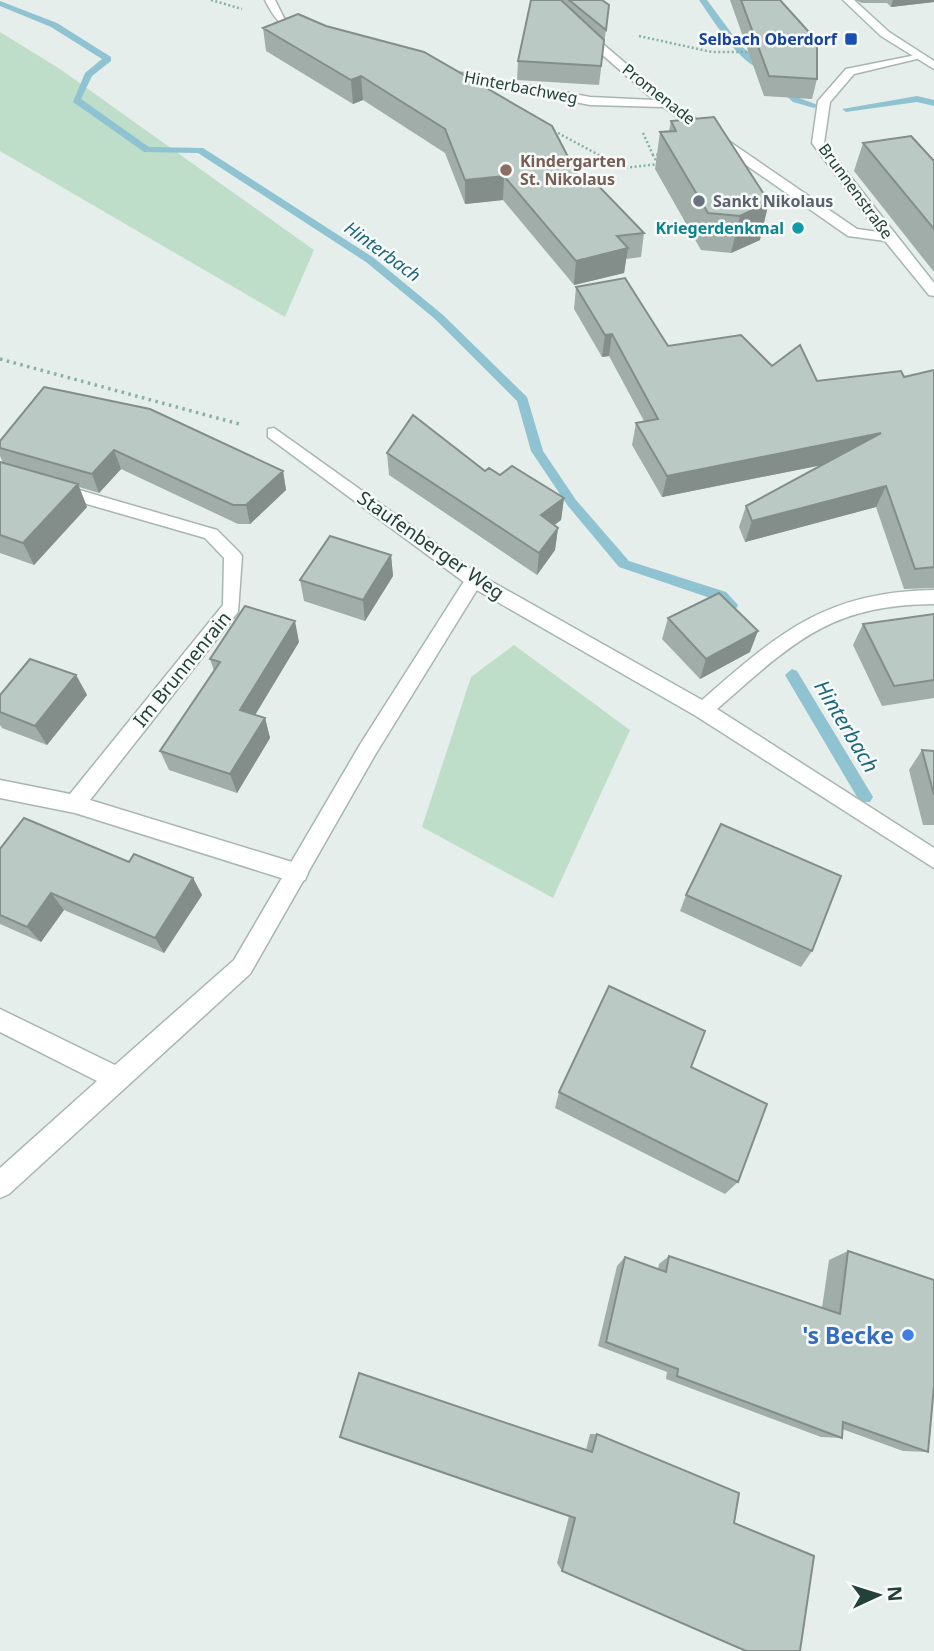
<svg xmlns="http://www.w3.org/2000/svg" width="934" height="1651" viewBox="0 0 934 1651" font-family="'Noto Sans',sans-serif">
  <rect width="100%" height="100%" fill="#e5eeeb"/>
  <path fill="#bfdec9" d="M0,32L60,69L314,250L285,317L0,151Z
    M514,645L630,730L553,898L422,827L471,677Z"/>
  <g fill="none" stroke-linecap="round" stroke-linejoin="round">
    <path fill="#8fc3d1" fill-rule="evenodd" d="M699,0H707L741,46L766,66V70C743,70 712,18 699,0Z
      M0,1L57,23L111,57V61L92,76L81,99L149,147L203,148L374,258L443,315L527,397L543,451L576,500L629,561L726,592L738,605L736,609H726L716,600L619,567L568,506L531,451L517,401L435,319L366,262L198,153L144,152L73,102L85,73L102,59L51,27L0,6Z
      M776,82H782L799,98L818,105L814,108L793,102L776,86Z
      M917,96L934,100V106L917,102L846,112L842,109Z
      M792,669L797,671L870,792L873,797L870,802H860L785,675Z"/>
    <defs>
      <path id="lane" d="M474,573L483,580L375,755L250,974L9,1194L0,1198V1168L97,1081L0,1032V1009L115,1065L234,960L361,743L468,575Z"/>
      <path id="street" d="M265,0H275L284,18L310,30V34C286,36 274,18 265,0Z
        M540,0H551L670,101L857,229L878,232L812,143L818,101L846,69L921,54V58L854,74L830,102L824,143L934,283V296L929,295L885,241L848,236L663,107L590,105L436,74L434,72L440,69L590,97L654,100Z
        M274,428L480,575L702,700C780,632 825,592 934,590V604C828,605 793,643 717,709L934,848V868L696,716L468,585L268,437V429Z
        M0,467L217,530L239,552L242,556L238,612L90,800L305,866L308,873L305,880L297,883L75,813L0,798V780L70,794L223,605L224,558L205,538L0,479Z"/>
      <path id="secondary" d="M843,0H854L889,32L934,61V69L881,36Z"/>
    </defs>
    <use href="#lane" stroke="#a7b6b2" stroke-width="3"/>
    <use href="#street" stroke="#a7b6b2" stroke-width="3"/>
    <use href="#secondary" stroke="#a4bab3" stroke-width="3"/>
    <path stroke="#87b1a6" stroke-width="2.5" stroke-dasharray="2 2.5" stroke-linecap="butt" d="M211,0L242,9
      M639,36L712,52H753
      M558,133L623,168L660,164
      M643,133L653,155
      M658,164L653,155L662,154"/>
    <path stroke="#87b1a6" stroke-width="3.5" stroke-dasharray="2.5 4.5" stroke-linecap="butt" d="M0,359L243,425"/>
    <use href="#lane" fill="#fff" fill-rule="evenodd"/>
    <use href="#street" fill="#fff" fill-rule="evenodd"/>
    <use href="#secondary" fill="#fff" fill-rule="evenodd"/>
  </g>
  <path fill="#a1ada9" d="M531,0H602L609,5L599,85L517,80L518,61Z
    M730,0H780L817,79L812,99L764,96Z
    M855,0H934V2L891,7L887,3H862Z
    M263,28L579,178L644,233L641,257L626,259L624,273L574,285L503,200L465,204L445,153L363,100L353,104L266,51Z
    M671,121L760,240L731,253L701,250L655,169L660,132L669,131Z
    M863,143L934,161V272L854,171Z
    M576,287L668,346L772,366L817,381L904,377L934,370V588L904,589L876,507L745,542L739,527L746,506L822,465L662,497L632,445L636,423L644,421L609,356L602,357L574,309Z
    M44,387L283,471L286,490L250,524H238L121,469L99,493L79,487L87,507L34,565L0,553V462L3,463L0,456V441Z
    M387,453L485,471L500,475L564,498L561,520L554,525L558,528L555,550L537,575L389,475Z
    M391,555L393,576L365,621L304,601L300,580Z
    M934,614V698L882,706L853,645L863,624Z
    M668,618L750,652L700,679L662,639Z
    M299,642L255,715L265,718L270,738L237,793L169,770L160,751L214,671L210,659Z
    M76,675L87,695L47,745L2,728L0,725V695Z
    M922,750L934,751V825H923L909,770Z
    M0,849L129,862L193,878L202,895L164,953L64,910L41,942L0,924Z
    M686,895L812,951L801,967L680,911Z
    M691,1067L738,1182L725,1194L555,1108L559,1092Z
    M848,1251L928,1452L903,1451L842,1429V1438L821,1437L666,1379L667,1372L598,1346L617,1266L625,1257L658,1269L659,1264L669,1256L822,1308L829,1260Z
    M590,1434H597L562,1571L557,1563Z"/>
  <path fill="#838d89" d="M893,0H934V2L891,7Z
    M361,76L363,100L353,104L351,80Z
    M504,176L503,200L465,204V180Z
    M769,202L760,240L731,253L740,216Z
    M628,248L624,273L574,285L576,261Z
    M612,334L609,356L602,357L605,335Z
    M881,433L872,455L662,497L667,476Z
    M114,450L121,469L99,493L92,474Z
    M283,471L286,490L250,524L246,505Z
    M78,484L87,507L34,565L23,543Z
    M886,486L876,507L745,542L752,521Z
    M564,498L561,520L539,537L541,515Z
    M558,528L555,550L537,575L539,553Z
    M391,555L393,576L365,621L363,600Z
    M295,621L299,642L246,730L240,710Z
    M758,631L750,652L700,679L706,659Z
    M76,675L87,695L47,745L35,726Z
    M265,718L270,738L237,793L230,774Z
    M193,878L202,895L164,953L155,938Z
    M51,893L64,910L41,942L27,927Z"/>
  <path fill="#bbc9c4" stroke="#838d89" stroke-width="2" d="M531,0H561L604,40L601,66L518,61Z
    M569,0H602L609,5L606,30Z
    M741,0H780L817,41V79L769,76Z
    M298,14L326,26L424,52L552,126L579,178L589,176L644,233L617,236L628,248L576,261L504,176L465,180L445,129L361,76L351,80L263,28Z
    M714,117L769,202L740,216L708,213L660,132L676,131L671,121Z
    M911,136L934,161V229L863,143Z
    M625,278L668,346L741,335L772,366L800,345L817,381L901,371L904,377L934,370V567L915,569L886,486L752,521L746,506L881,433L667,476L636,423L658,419L612,334L605,335L576,287Z
    M44,387L150,409L283,471L246,505H233L114,450L92,474L0,448V441Z
    M413,415L485,471L489,468L500,475L512,466L564,498L541,515L558,528L539,553L387,453Z
    M0,462L78,484L23,543L0,535Z
    M330,536L391,555L363,600L300,580Z
    M719,593L758,631L706,659L668,618Z
    M245,606L295,621L240,710L265,718L230,774L160,751L220,662L210,659Z
    M934,614V680L894,686L863,624Z
    M30,659L76,675L35,726L0,712V695Z
    M922,750L934,751V795Z
    M24,818L129,862L134,854L193,878L155,938L51,893L27,927L0,915V849Z
    M721,824L841,876L812,951L686,895Z
    M609,986L705,1031L691,1067L767,1104L738,1182L559,1092Z
    M848,1251L934,1280V1386L928,1452L843,1422L842,1438L677,1376L678,1369L606,1342L625,1257L666,1272L669,1256L840,1314Z
    M359,1373L592,1452L597,1434L739,1493L734,1523L814,1556L800,1651H746L562,1571L575,1518L340,1437Z"/>
  <rect fill="#1a4fb4" stroke="#f6faf8" stroke-width="2.5" x="844" y="32" width="14" height="14" rx="3.5"/>
  <circle fill="#8d6e63" stroke="#f6faf8" stroke-width="2.5" cx="506" cy="170" r="7"/>
  <circle fill="#6b7280" stroke="#f6faf8" stroke-width="2.5" cx="699" cy="201" r="7"/>
  <circle fill="#0f9aa8" stroke="#f6faf8" stroke-width="2.5" cx="798" cy="228" r="7"/>
  <circle fill="#3f7fe0" stroke="#f6faf8" stroke-width="2.5" cx="908" cy="1335" r="7"/>
  <g text-anchor="middle" dominant-baseline="central" stroke-width="5" stroke-linejoin="round" paint-order="stroke">
    <g font-size="16" font-weight="bold" fill="#164399" stroke="#f6faf8" text-anchor="end">
      <text x="837" y="39">Selbach Oberdorf</text>
    </g>
    <g font-size="16" fill="#24403a" stroke="#f6faf8">
      <text transform="translate(521 87) rotate(11)">Hinterbachweg</text>
      <text transform="translate(659 94) rotate(38)">Promenade</text>
      <text transform="translate(856 191) rotate(54)">Brunnenstraße</text>
    </g>
    <g font-size="16" font-weight="bold" fill="#785e54" stroke="#f6faf8" text-anchor="start">
      <text x="520" y="161">Kindergarten<tspan x="520" dy="18">St. Nikolaus</tspan></text>
    </g>
    <g font-size="16" font-weight="bold" fill="#5b616d" stroke="#f6faf8" text-anchor="start">
      <text x="713" y="201">Sankt Nikolaus</text>
    </g>
    <g font-size="16" font-weight="bold" fill="#0d838f" stroke="#f6faf8" text-anchor="end">
      <text x="784" y="228">Kriegerdenkmal</text>
    </g>
    <g font-size="18" font-style="italic" fill="#1f677b" stroke="#f6faf8">
      <text transform="translate(383 251) rotate(36)">Hinterbach</text>
    </g>
    <g font-size="19" fill="#24403a" stroke="#f6faf8">
      <text transform="translate(431 545) rotate(35)">Staufenberger Weg</text>
      <text transform="translate(182 669) rotate(-51)">Im Brunnenrain</text>
    </g>
    <g font-size="21" font-style="italic" fill="#1f677b" stroke="#f6faf8">
      <text transform="translate(847 726) rotate(59)">Hinterbach</text>
    </g>
    <g font-size="23" font-weight="bold" fill="#366cbe" stroke="#f6faf8" text-anchor="end">
      <text x="894" y="1335">'s Becke</text>
    </g>
  </g>
  <g transform="translate(878 1595) rotate(86)" stroke="#f6faf8" stroke-width="5" paint-order="stroke">
  <path d="M0-5L12 26L0 18L-12 26Z" fill="#24403a"/>
  <text y="-10" font-size="19" font-weight="bold" text-anchor="middle" fill="#24403a">N</text>
  </g>
</svg>
